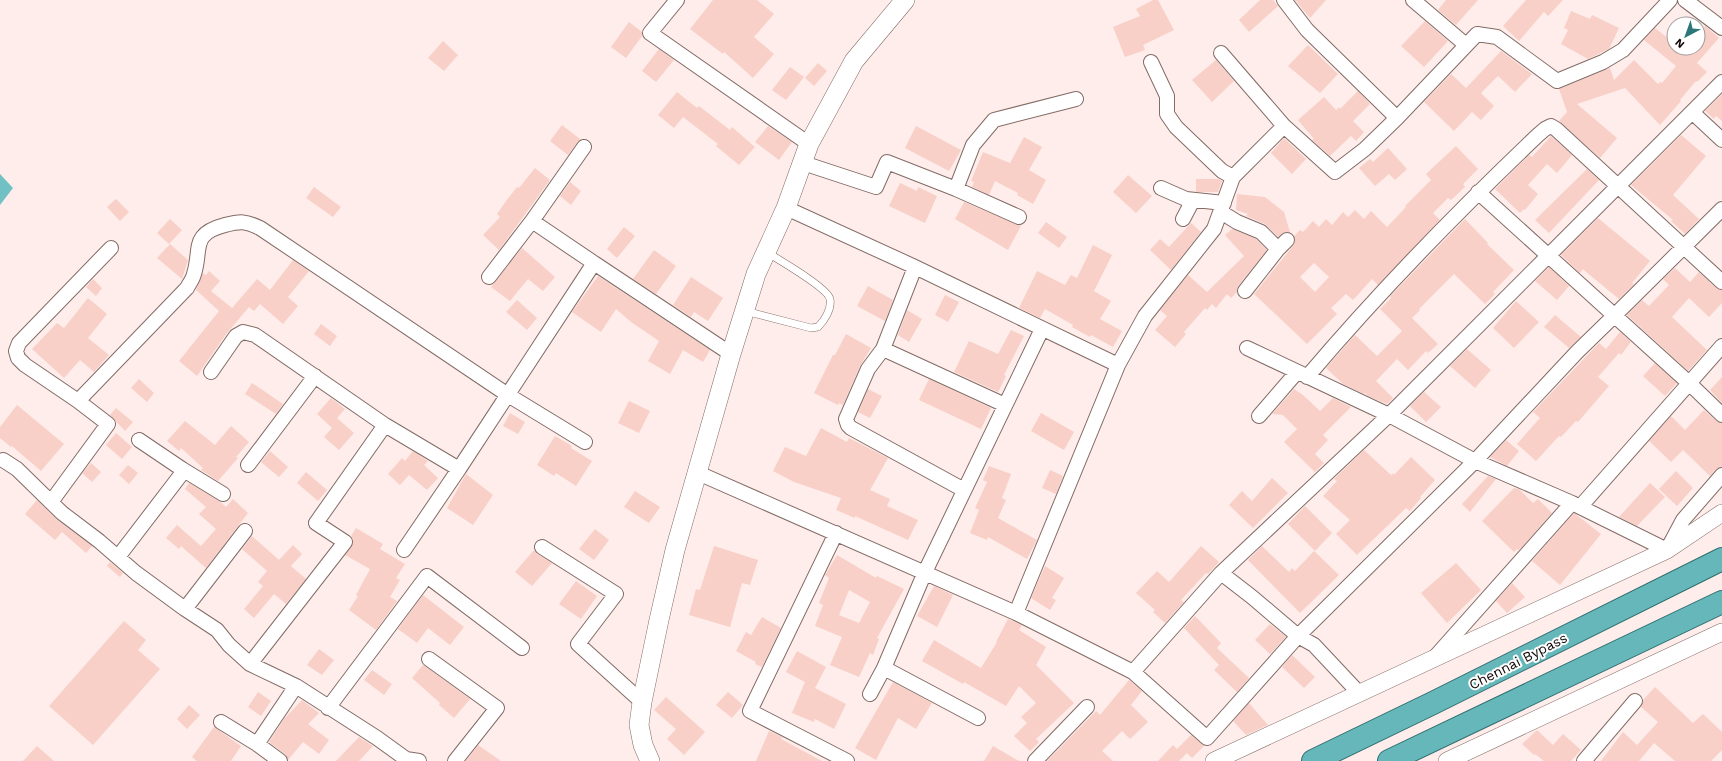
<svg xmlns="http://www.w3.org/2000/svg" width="1722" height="761" viewBox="0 0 1722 761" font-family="'Work Sans',sans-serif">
  <rect width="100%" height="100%" fill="#feedea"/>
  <path fill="#71c1c4" d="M0,174L13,188L0,205Z"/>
  <path fill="#f8d0c7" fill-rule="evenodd" d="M713,0H757L774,14L754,37L774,54L753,78L724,52L723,54L690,29Z
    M1153,0H1158L1174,30L1143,45L1145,50L1125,57L1113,27L1140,16L1136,9Z
    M1260,0H1273L1278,6L1249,32L1239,20Z
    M1295,0H1326L1310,18Z
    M1446,0H1478L1456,25L1438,10Z
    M1526,0H1563L1548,16L1544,12L1519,41L1503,26Z
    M1571,11L1590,19L1592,15L1619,28L1609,49L1588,59L1561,44L1568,30L1564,28Z
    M1425,21L1448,41L1424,67L1401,46Z
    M629,22L642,32V36L626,58L611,47Z
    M1705,26L1719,38L1697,63L1707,72L1697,82L1696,81L1680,100L1681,101L1660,125L1625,88L1577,104L1617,138L1600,158L1559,121L1567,112L1559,89L1610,68L1614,80L1634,60L1658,84L1660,82L1662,83L1676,66L1644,40L1655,28L1674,43V48H1698V35Z
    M443,41L458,55L444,71L428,58Z
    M1308,45L1338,74L1320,93L1288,66Z
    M659,49L674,60L656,82L642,71Z
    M1501,51L1532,74L1515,92L1498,76L1481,93L1494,106L1481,120L1472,112L1454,131L1424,102L1451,74L1466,88Z
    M1216,60L1234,81L1212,102L1192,80Z
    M818,63L827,71L814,86L805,78Z
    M790,67L804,77L786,100L772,90Z
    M1358,91L1370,104L1353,121L1364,132L1356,141L1351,136L1330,156L1312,140L1314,139L1298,120L1324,97L1336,110L1339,107L1340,109Z
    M677,92L697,108L699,106L730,130L732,127L755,147L739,165L716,146L718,144L683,117L674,128L658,115Z
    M1722,94V121L1716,116L1714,119L1705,111Z
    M562,125L580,139L568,155L550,141Z
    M768,126L792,142L779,160L755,142Z
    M916,126L961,150L949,171L905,148Z
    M1681,135L1706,156L1673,195L1699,219L1685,234L1671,221L1673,220L1631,185Z
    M1551,136L1572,155L1557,173L1547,164L1528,185L1538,194L1525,210L1524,209L1520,213L1495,189L1529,155L1532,157Z
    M1024,137L1042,147L1029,170L1046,180L1033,204L1017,195L1018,193L995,181L989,195L972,187L974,182L971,181L983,152L1010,163Z
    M1284,138L1306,159L1292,174L1271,153Z
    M1456,146L1478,169L1463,184L1465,187L1451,200L1448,198L1433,213L1440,220L1378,285L1372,279L1353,300L1346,294L1331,308L1337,314L1307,344L1254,294L1293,246L1295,242L1294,236L1300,230L1303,232L1313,221L1319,227L1326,219L1332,225L1343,212L1348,217L1355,210L1364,219L1371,211L1387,227L1406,207L1405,206L1431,180L1426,174ZM1314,263L1329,277L1315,292L1300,277Z
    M1388,148L1407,169L1395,180L1389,174L1375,186L1359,168L1370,159L1373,162Z
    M535,168L550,180L499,250L483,235L500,217L497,214L506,201L517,187L519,188Z
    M1587,169L1599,180L1549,233L1535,220Z
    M1128,175L1152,196L1136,213L1113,192Z
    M1196,179H1219L1222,181L1218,192H1196Z
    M570,182L581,191L571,205L560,196Z
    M900,183L917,191L918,187L937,196L925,223L889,206Z
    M314,187L341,207L333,217L306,198Z
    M1237,194L1265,197L1284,212L1290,232H1284L1278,237L1265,224L1246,216L1248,214L1236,210Z
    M116,199L129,212L120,221L107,207Z
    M964,202L1021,226L1008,250L955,219Z
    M1598,218L1650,261L1632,283L1634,284L1619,299L1585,271L1583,269L1580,273L1561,255Z
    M170,219L182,230L169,244L157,233Z
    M1465,219L1488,243L1487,244L1514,270L1493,292L1495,294L1485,304L1454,274L1419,309L1420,310L1412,318L1438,344L1428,353L1426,351L1408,370L1397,359L1376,381L1393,398L1387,404L1368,396L1365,393L1364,394L1343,384L1326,368L1355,335L1377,356L1402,331L1380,309L1391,298L1390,296L1397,289Z
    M1046,222L1067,237L1059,248L1038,233Z
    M1191,223L1201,232L1171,270L1150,250L1160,239L1169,247Z
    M624,227L635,236L617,258L607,249Z
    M1232,229L1256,239L1267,250L1238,286L1237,292L1231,298L1227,294L1216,308L1212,304L1207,310L1205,308L1184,332L1186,334L1175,347L1155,330L1167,316L1160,310L1188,275L1207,292L1244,256L1225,235Z
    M170,244L188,260L182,279L157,258Z
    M1093,245L1112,255L1094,291L1111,301L1100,319L1122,331L1113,347L1091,335L1090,337L1072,327L1073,325L1045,309L1040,318L1019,308L1037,271L1065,285L1071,275L1077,278Z
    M522,248L555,277L543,291L528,279L510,301L491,287Z
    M654,250L676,266L656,294L633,279Z
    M293,260L309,271L288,297L298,306L283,324L260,304L254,311L249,307L227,333L197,376L179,361L219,311L196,290L203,273L206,275L209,271L220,281L211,291L232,308L257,279L270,290Z
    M1549,267L1569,286L1557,300L1535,281Z
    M1675,268L1690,282L1699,272L1716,288L1722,290V303L1709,317L1689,298L1672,317L1707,350L1688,371L1627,315L1642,300L1649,306L1669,285L1663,279Z
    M598,276L710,350L703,362L683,350L670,374L648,361L659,341L631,322L616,309L601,332L572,312Z
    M691,277L723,298L708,321L694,312L691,317L673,305Z
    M93,279L102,288L96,296L86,287Z
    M868,286L893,300L885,321L857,306Z
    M945,295L959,302L948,322L935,315Z
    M88,298L107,314L88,338L109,355L94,372L80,360L64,378L32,349L57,323L64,328Z
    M517,300L537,318L527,330L506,312Z
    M1516,301L1539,322L1514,348L1493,328Z
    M907,310L922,319L909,342L898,335Z
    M1555,315L1581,337L1569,348L1544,327Z
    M321,324L337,336L330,346L314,334Z
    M1011,330L1024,336L1004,375L1006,376L998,392L954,372L969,341L998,354Z
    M1620,332L1631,342L1621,355L1619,353L1598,377L1609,386L1578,422L1576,421L1561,437L1559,436L1536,461L1517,444L1540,418L1533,412L1599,343L1606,349Z
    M846,334L871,348L860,366L843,405L839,403L838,405L814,393L833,355H835Z
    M1467,349L1491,370L1475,388L1450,366Z
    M1655,363L1677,383L1665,396L1643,376Z
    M1722,377V403L1710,390Z
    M139,379L154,393L147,402L131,388Z
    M929,379L991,408L981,429L919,400Z
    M252,383L283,404L276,414L245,394Z
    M868,389L882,396L870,418L858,412Z
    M1294,389L1303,395L1320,411L1333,398L1351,407L1323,435L1328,440L1315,454L1324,463L1315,472L1284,442L1297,429L1283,415L1272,414Z
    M1424,392L1441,407L1426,422L1410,406Z
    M331,398L345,409L337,418L354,433L339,450L324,437L332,428L317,414Z
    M629,401L650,411L639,433L618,423Z
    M17,405L64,444L41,471L12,446L11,447L0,438V427Z
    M116,408L133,422L125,431L110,415Z
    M1704,410L1716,421L1722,423V467L1716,469L1710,476L1683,450L1671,462L1649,441L1671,416L1685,430Z
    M510,413L525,422L518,434L503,426Z
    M1041,413L1074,432L1064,450L1031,431Z
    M185,421L215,445L231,426L249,442L236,457L238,458L218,481L201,470L203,468L181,448L179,451L167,441Z
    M821,428L847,442L849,438L888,458L870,490L890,499L887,506L918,520L908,540L855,516V518L836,510L841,498L794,482L773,471L785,447L806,456Z
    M116,433L132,447L122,459L106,445Z
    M555,436L572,446L571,448L592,461L576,486L556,473L554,476L537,465Z
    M1506,440L1519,451L1507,466L1490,457Z
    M1364,450L1391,475L1393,473L1394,475L1411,457L1435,480L1420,497L1421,498L1410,511L1406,508L1357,555L1336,534L1350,520L1323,496L1337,481L1334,479Z
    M270,451L288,467L279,477L261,462Z
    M413,451L428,461L424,465L438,478L427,490L409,475L400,485L388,474L402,458L405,461Z
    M91,463L101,472L92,482L82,473Z
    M128,465L138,473L129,484L119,475Z
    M989,466L1011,474L1002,498L1006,500L998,518L1037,540L1027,559L988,537L987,540L970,533L979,510L975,508L987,482L983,480Z
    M1050,470L1063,476L1056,494L1042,488Z
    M1676,471L1693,488L1677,506L1659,489Z
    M306,472L327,490L318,501L297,483Z
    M466,474L493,495L473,525L447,508Z
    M1488,476L1496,479L1470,512L1462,504Z
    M1272,478L1288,493L1253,528L1229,505L1242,491L1252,501Z
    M189,483L219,501L226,507L233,499L248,513L206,568L181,546L179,549L166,538L177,525L201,546L216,529L199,514L206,507L185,489Z
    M1650,483L1665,497L1637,526L1619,517Z
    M1514,488L1519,489L1533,503L1538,499L1552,513L1519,550L1517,549L1514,552L1482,521Z
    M635,491L660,507L649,523L624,507Z
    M37,500L57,520L92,546L86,553L62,532L55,540L25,514Z
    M1305,506L1332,533L1315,551L1288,524Z
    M1574,513L1601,534L1560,585L1532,561Z
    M356,528L383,544L380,549L405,564L396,578L400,580L390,597L397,601L376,630L349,610L358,596L356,595L370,569L345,555L353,543L351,536Z
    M595,529L609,540L594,560L579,549Z
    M252,536L279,560L293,545L302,554L291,566L306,579L286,604L274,594L254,618L244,609L263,586L258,582L267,571L242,549Z
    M714,546L758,560L750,585L742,583L730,627L689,615L696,589L700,590Z
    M1201,546L1219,562L1208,574L1206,573L1181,600L1184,602L1165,623L1153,612L1155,610L1136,593L1157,571L1169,582Z
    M1262,546L1289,572L1292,568L1295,571L1314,551L1339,575L1300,613L1248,560Z
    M534,550L537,554L552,563L532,586L515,572Z
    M837,555L876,578L877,576L904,589L877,638L879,639L873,655L870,653L859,677L830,665L842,637L815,626L823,605L819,603L829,578L825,575ZM849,590L870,602L859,623L839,615Z
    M110,562L123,573L120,577L107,566Z
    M1456,563L1481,590L1447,623L1421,593Z
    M1045,566L1064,578L1052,598L1056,600L1050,610L1031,598Z
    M576,581L597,596L581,619L559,604Z
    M1512,583L1525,597L1507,613L1496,601Z
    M934,586L953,595L937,627L917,616Z
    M423,595L464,627L450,645L428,628L417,643L398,629Z
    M1195,616L1221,643L1217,648L1249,678L1237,692L1214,670L1219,665L1184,628Z
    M762,617L781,628L762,667L755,664L756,662L736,651L746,632L751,635Z
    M1008,619L1022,625L1019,630L1046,647L1036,665L1074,703L1036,739L1039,742L1030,751L1014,736L1027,723L1021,717L1036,703L1019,686L1006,706L964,682L963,684L922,661L934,640L981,668L997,642H996Z
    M124,621L146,640L138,650L160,669L93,745L49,706Z
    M1270,624L1286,637L1270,654L1255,640Z
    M319,649L334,660L322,675L307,665Z
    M797,651L826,667L815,688L846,704L834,729L815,719L814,722L792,713L805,682L786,672Z
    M1292,655L1315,677L1304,688L1282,667Z
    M423,665L470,699L454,718L439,705L440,703L412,678Z
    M372,670L392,684L384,695L364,680Z
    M1129,680L1142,691L1131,705L1148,722L1130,739L1122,731L1102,751L1113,761H1047L1096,711L1100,715Z
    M893,682L932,703L916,729L898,718L876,760L855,748Z
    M1655,687L1693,723L1703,714L1722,732V750L1711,761H1675L1654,743L1639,761H1601L1623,732L1637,745L1658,722L1641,707L1643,700Z
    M258,692L271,701L261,716L248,707Z
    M728,692L743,705L732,718L716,705Z
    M666,697L705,732L684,755L667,739L676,729L654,710Z
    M302,700L319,713L308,724L329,740L319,754L303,742L288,760L285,754L269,742L284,719Z
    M1249,703L1268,725L1246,735L1233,721Z
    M189,705L200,715L187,729L177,719Z
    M214,727L241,746L231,761H197L192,757Z
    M1537,730L1553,745L1563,734L1581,750L1571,761H1544L1535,754L1534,755L1522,744Z
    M769,731L782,737L781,739L822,761H756Z
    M1191,735L1204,746L1192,758L1187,753L1179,761H1158L1173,745L1177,749Z
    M359,737L373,746L359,761H336Z
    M478,745L501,761H466Z
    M37,746L54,761H23Z
    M993,746L1019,761H984Z"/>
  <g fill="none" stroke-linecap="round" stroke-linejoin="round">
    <defs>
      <path id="service" d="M745,311L811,328L818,327C824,321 832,309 830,299C828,288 779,260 768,253"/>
      <path id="minor" d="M677,0L650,33L809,144
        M1284,0L1307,30L1397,118L1477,34L1497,37L1557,81L1603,62L1623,50L1670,0
        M1413,0L1466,45
        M1685,0L1722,28
        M1221,53L1284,126
        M1151,62L1167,96V114L1176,127L1222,171L1233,177
        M1692,112L1722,140
        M803,163L876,187L887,162L956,189L973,145L994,120L1076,99
        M1161,188L1186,199L1224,203
        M956,189L1019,217
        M1478,192L1689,383L1722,415
        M786,208L915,267L1118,365L1016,613
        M1221,212L1237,222L1261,232L1278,249L1287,240
        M1183,219L1193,200
        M532,221L584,147
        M915,267L883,349L868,369L846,419L848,425L851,428L964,490
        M489,277L532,221L594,263
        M1245,291L1278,249
        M1247,348L1389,415L1475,461L1572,503L1667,550L1683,520L1722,475
        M883,349L1005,405
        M1118,365L1145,316L1214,229L1233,177L1284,126L1335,172L1365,149L1397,118
        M211,372L236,336L243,332L255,335L385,425
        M1307,377C1379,292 1457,212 1538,135L1545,129L1551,126L1556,129L1722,282
        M78,401L25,365L18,358L16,351L19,343L111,248
        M1259,416L1297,372
        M3,460L17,469L62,513L99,541L136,573L185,609L217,630L229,645L250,664L296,686L377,738L406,759L419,761
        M248,465L315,376
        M182,469L223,494
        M698,473L1016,613L1133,672
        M51,502L108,424L78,401L187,288C189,284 193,279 194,274C202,249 190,234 225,225C241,221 245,221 260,228L508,395L585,442
        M1580,507L1722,346
        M836,533L750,711L847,761
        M542,547L616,594L578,644L642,702
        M404,550L459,469
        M118,557L183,472L182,469L139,440
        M1221,573L1252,597L1298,636L1207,738L1133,672L1221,573L1389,415L1722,82
        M185,609L245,531
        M1435,657L1572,503
        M429,659L497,708L455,761
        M250,664L345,542L316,523L385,425L459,469L594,263L731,354
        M1359,693L1314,645L1298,636L1475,461L1577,352L1614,316L1722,209
        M870,694L884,668
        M328,708L427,576L522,648
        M978,718L884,668L925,572L1042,329
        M221,722L257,744L280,761
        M257,744L296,686
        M1035,761L1087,707
        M1584,761L1635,701"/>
      <path id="tertiary" d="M1214,761L1667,550L1722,513
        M1447,761L1722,632"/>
      <path id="secondary" d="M650,761L643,745L639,725L642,702L659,620L675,550L731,354L756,274L786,208L809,144L854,61L905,0"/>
      <path id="trunk" d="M1313,761L1433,703L1722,559
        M1389,761L1722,602"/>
    </defs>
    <use href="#service" stroke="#836b66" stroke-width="8"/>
    <use href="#minor" stroke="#836b66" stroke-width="16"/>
    <use href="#tertiary" stroke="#836b66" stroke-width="18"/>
    <use href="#secondary" stroke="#836b66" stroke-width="20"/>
    <use href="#trunk" stroke="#2f6e70" stroke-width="24"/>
    <use href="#service" stroke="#fff" stroke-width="7"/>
    <use href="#minor" stroke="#fff" stroke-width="14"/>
    <use href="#tertiary" stroke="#fff" stroke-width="17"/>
    <use href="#secondary" stroke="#fff" stroke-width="19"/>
    <use href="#trunk" stroke="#66b7ba" stroke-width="22"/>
  </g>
  <g text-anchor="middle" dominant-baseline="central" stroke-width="4" stroke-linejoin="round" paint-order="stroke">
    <g font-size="14" fill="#120908" stroke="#fff">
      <text transform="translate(1518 661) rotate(-27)">Chennai Bypass</text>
    </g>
  </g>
  <g transform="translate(1686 36) rotate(221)"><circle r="19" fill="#ffffff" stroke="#a09d9c"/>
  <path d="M0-3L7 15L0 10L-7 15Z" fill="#2d777a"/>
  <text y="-6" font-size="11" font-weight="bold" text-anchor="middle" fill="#120908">N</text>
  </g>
</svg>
